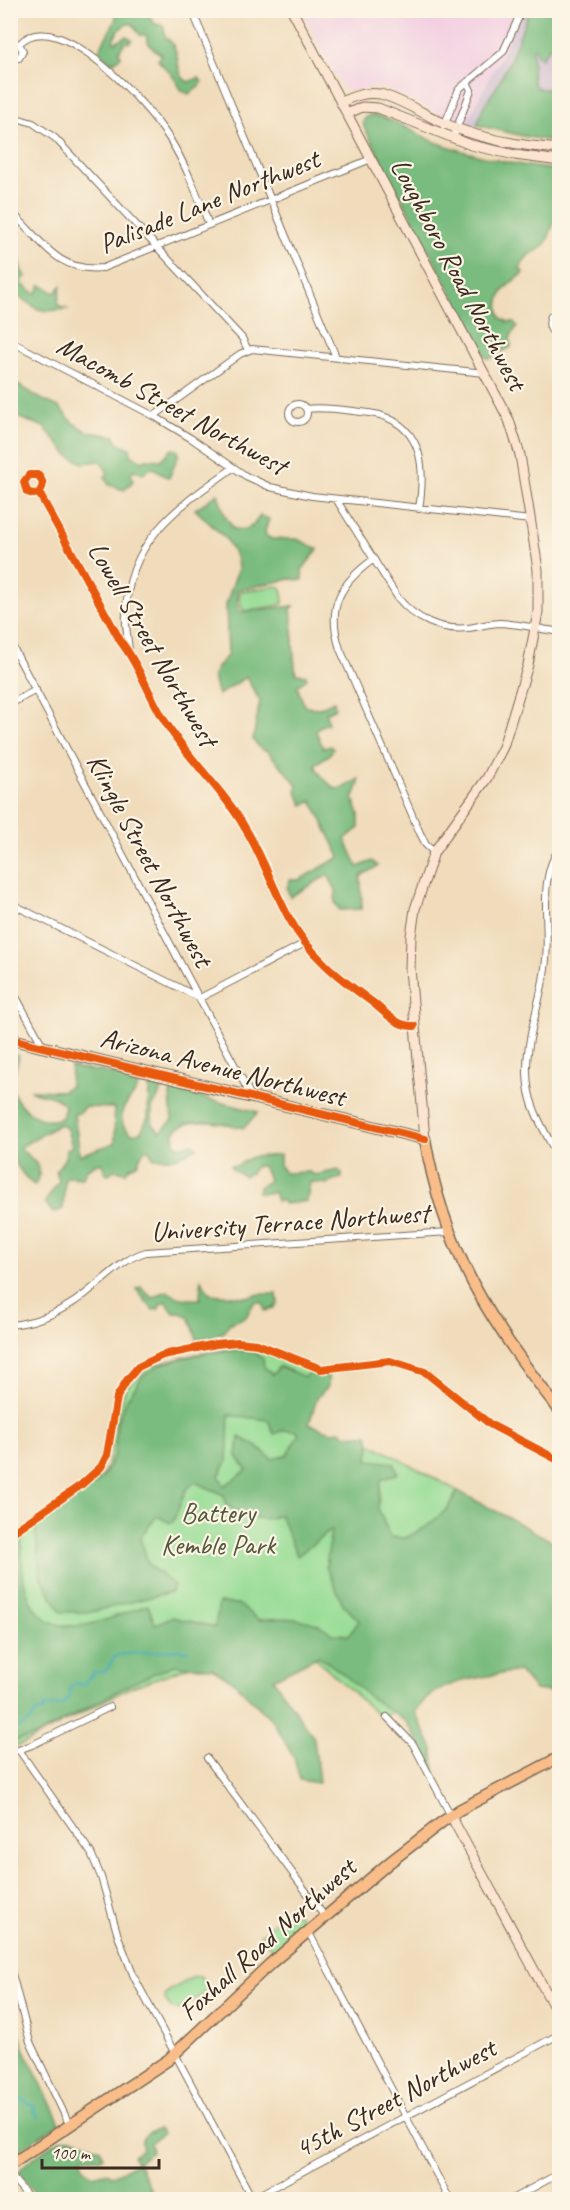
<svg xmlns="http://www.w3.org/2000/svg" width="570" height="2210" viewBox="0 0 570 2210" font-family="Caveat,sans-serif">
  <rect width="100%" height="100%" fill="#fcf5e5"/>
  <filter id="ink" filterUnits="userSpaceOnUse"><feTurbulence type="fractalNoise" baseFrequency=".0167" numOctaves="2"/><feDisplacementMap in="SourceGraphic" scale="12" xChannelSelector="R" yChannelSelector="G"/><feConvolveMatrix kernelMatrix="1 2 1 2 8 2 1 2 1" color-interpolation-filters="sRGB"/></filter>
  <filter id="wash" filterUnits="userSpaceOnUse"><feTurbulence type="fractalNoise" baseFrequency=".008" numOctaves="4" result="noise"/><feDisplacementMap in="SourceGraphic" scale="24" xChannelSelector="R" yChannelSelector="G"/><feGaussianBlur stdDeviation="1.35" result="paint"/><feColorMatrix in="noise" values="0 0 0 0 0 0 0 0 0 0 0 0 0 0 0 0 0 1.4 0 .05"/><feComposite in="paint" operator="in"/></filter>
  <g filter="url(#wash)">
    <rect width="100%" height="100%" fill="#f0dcbb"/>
    <path fill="#f2cfe2" d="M301,11H529L477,125L443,115L382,87L352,91L343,89Z"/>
    <path fill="#cfbdd0" d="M520,11H559V136L465,125L503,52Z"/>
    <path fill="#99dd96" stroke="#6a845a" stroke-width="1.5" d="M278,586L282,589L283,603L280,605L245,611L242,609L239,593L243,591Z
      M246,1346L255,1350L256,1348L313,1371L311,1373L302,1434L369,1451L370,1443L458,1491L455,1496L517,1662L401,1698L383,1720L294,1638L196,1664L129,1688L23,1744L11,1747V1540L103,1475L111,1454L115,1422L126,1388L150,1366L196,1354Z
      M291,1907L306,1924L275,1952L260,1935Z
      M195,1976H200L208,1988L207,1992L178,2010L171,2008L165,1999L166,1993Z"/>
    <path fill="#7abc7f" stroke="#5a734e" stroke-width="1.5" fill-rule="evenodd" d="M117,11H146L155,24L164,26L165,37C184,49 172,73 188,82L199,78L202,82L200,86L189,94L182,91L173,76L158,60L161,54C152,49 148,44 146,35H140L133,24C123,22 117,31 113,40L115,42L126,36L132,39L129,43L125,42L119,51L121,56L114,62H111L100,53L99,50L115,21Z
      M529,11H558L553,30L554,42L541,58L537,55L535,48L532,49C536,70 521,99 559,86V142L522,136L477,125L483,107L496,88L511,58Z
      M369,115C389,115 418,136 438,143C478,157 517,166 559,170V218C550,225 551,236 545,244C535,256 529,248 520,269L523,272L522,275C505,285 493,299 501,318L508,322H514L517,326L510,338L511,347L489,359L485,356L364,127L363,121Z
      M11,260L12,263L18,260L21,263V270L26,276L21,282L22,284L36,294L41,285L55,293L61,286L58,302L60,306L67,309L48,311L38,309L11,292Z
      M11,380L39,398L59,407L73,423L88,432L115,436L118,443L130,448L131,455L142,461L146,459L161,460L172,449L177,450L179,454L169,478C156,473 156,461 143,474L134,470L131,474L133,481L124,490L109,485L105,477L108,473L101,461L83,463L69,456L44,427L17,417L13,423L11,432Z
      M218,494L225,516L234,529C247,532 253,527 260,516L269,519L265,531L266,536L272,539H297L318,549L302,570L303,580L290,579L237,590L239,612L294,606L291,609C294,631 292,653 296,674L306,675L307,679L297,686L305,707L320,708L334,701L335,708L326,713L328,723L321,726L316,731L323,748L331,746L333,749L329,755L315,764C318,775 327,782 336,789L344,787L359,779V784L353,799L359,814V828L345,839L358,867L372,861L378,866L361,876C360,888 363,897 361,909L340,910L335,903L336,890L328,875L290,897L287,888L290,880H299L340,857L312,801L303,805L296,791L297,786C289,772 277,764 268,751L261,749L253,740L260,701L246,677L218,695C210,672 212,672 228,655L226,604L238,569L237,559L226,539L195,509Z
      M16,1054L19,1057C17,1065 12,1076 12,1085C13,1106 42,1127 62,1118L65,1106C56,1093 42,1097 30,1090L62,1091L70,1086L71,1066L79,1069L100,1071L139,1081C137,1102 114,1103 124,1127L132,1134L141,1132L148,1117L149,1085L163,1088L152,1108V1123L160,1132L172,1121L170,1094L173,1090L258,1112L244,1128C225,1123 188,1115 174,1132L175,1144L181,1147L192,1143L197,1148L175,1158H154L148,1149L142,1153L137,1164L130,1167L126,1172L114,1170L108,1175L104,1170L102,1164L97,1163L86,1170L83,1178L68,1177L65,1179L63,1209L53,1213L45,1202L59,1181L56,1171L65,1158L66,1150L72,1146L67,1129L60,1124L20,1147C24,1156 42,1161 39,1176C38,1179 36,1182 35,1185C27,1182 13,1161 10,1152C7,1141 10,1063 16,1054ZM84,1107L114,1108L115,1143L80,1155L74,1114L79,1113Z
      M280,1155V1166L285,1173L309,1172L315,1175L338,1170L342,1173V1178L333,1180L329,1184L310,1182L307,1201L285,1204L281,1200L276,1201L275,1193H258L259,1187L269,1181L267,1174L262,1166H256L251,1173L244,1176L233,1170L230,1165L236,1166L252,1157Z
      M201,1280L210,1294L246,1297L260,1294H277L278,1303L274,1308L265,1311L263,1303L255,1301L246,1317L230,1323L224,1332L211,1337L197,1339C191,1325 193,1312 174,1313L166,1302L160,1304L159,1309L153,1310L136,1289L141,1287L152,1298L167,1291C177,1299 188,1300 200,1299Z
      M239,1350L255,1353L263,1359L264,1367L273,1375L279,1366L304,1377L313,1371L328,1375V1386L317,1398L309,1424L331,1432L342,1431L344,1435H368L370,1443L368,1460L394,1463L398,1473L381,1480L378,1508L390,1537L406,1538L426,1527L447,1509L458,1491L559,1545V1693L535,1690L519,1671C482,1678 437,1678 415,1712L433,1749L434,1772L420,1743L406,1722L368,1696L347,1677L319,1656L273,1679L314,1738L319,1783L300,1780L294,1758L273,1721L231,1680L212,1668L174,1665L130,1684L38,1735L11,1742V1543L22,1535C20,1581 25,1634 86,1625C107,1621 128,1611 148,1605L155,1624L172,1617L215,1627L219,1603L238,1604L259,1620C284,1617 313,1616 332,1634L349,1635L359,1621L343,1604L326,1567L331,1530L297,1556L280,1515C259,1524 243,1515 225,1504L224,1495L195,1482L186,1490L173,1522L170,1523L157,1516L140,1538L149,1565L174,1585L171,1592L91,1612H61L40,1576L35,1526L102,1479L115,1454L117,1423L127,1399L143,1376L161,1364L184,1358L211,1352ZM229,1415L268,1420L274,1434L284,1430L296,1431L299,1434L287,1455L272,1459L255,1445L239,1437L237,1456L247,1470L224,1486L219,1475L227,1462Z
      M10,2001L24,2048L60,2123L11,2156Z
      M159,2129L162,2134L150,2143L152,2152L138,2162L155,2199H39L19,2172C22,2164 55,2141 64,2139C76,2137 90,2144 100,2149L103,2157L101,2159L83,2156L82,2158C82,2165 86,2172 93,2176L108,2172L111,2175L117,2174L136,2163L133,2155L143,2149C138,2137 149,2131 159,2129Z"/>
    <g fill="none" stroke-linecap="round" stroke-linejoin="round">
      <path stroke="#3eacbb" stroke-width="2" d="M10,1728C22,1729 31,1722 36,1712L43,1711L44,1707L62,1705L69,1697V1689L72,1685L77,1683L83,1685L94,1672H104C111,1667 110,1660 117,1655L175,1650L189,1651
        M10,2093L35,2107L33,2111L39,2118"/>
    </g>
  </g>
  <g filter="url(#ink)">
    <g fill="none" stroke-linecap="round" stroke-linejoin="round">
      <defs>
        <path id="street" d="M192,10L336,357
          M10,44H19L23,51L19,58H10
          M19,44C58,2 150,108 169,138C186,165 198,196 209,225
          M10,116L33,123L55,138L242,338L248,350
          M444,126L459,89L503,52L522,10
          M453,138L471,90L467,82
          M10,211C41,238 55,273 103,268L371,159
          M560,310L551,316C547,325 550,333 560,336
          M10,341L154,416L192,439L246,476L270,487L312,496L531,520
          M289 413a9 9 0 1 1 18 0a9 9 0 1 1-18 0Z
          M306,409C322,407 337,409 353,411C362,412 372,413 380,415C425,429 425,471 419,509
          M154,416L240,354L252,349L485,373
          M39,493L33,494L27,492L24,482L29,475H38C44,482 44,486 39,493L121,642C141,667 150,700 168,726C191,762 224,791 245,828C263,857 273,889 289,918C309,955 339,978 372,1002C385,1012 397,1027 414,1026
          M336,499L398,598C415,619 440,631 468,628C478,627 489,623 500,623C519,624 540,629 560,632
          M374,559C340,583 326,607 340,649L420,833L426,845L434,852
          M10,642L251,1096
          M129,651C128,638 125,626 126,614C127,540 179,506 233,468
          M10,704L36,690
          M560,847C537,880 550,921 546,959C543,1001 522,1042 528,1085C531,1112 548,1136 560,1161
          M10,903L200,998L305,943
          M10,986L43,1046
          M10,1325C43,1322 71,1307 95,1286C112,1273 125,1258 146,1252L449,1232
          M10,1534L81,1485L101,1467L107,1455L117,1397L127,1380L138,1367L163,1355L216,1344L238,1342L257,1344L321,1369L390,1361L425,1372L491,1425L560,1461
          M387,1717L413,1744L451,1816
          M19,1750L91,1853L101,1877L118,1936L134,1977L253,2200
          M10,1753L32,1745L110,1707
          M207,1758L325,1917
          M308,1931L450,2200
          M10,1966L30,2042L70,2126
          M10,2175L31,2200
          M251,2199L560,2034
          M510,2200L560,2173"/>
        <path id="secondary" d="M292,10L509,420L520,455L533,536L538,570V612L528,665L503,747L487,778L434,852L415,909L411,936L410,969L425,1139
          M341,102C354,96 365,92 380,94C398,98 426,115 443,123C480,139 520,146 560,149
          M347,114L362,107L378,108L471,145L515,155L560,161
          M451,1816L560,2018"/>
        <path id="primary" d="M10,1039L425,1139C444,1251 490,1323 560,1411
          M10,2165L168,2060L270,1964L390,1862L442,1822L459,1810L560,1757"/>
      </defs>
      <use href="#street" stroke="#7a6855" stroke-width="8"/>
      <use href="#secondary" stroke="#7a6855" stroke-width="11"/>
      <use href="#primary" stroke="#7a6855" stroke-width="13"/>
      <use href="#street" stroke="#fff" stroke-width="6"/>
      <use href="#secondary" stroke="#fce5d0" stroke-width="9"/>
      <use href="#primary" stroke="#f8bd89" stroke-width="10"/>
      <defs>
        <path id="cycleway" d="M39,493L33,494L27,492L24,482L29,475H38C44,482 44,486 39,493L121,642C141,667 150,700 168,726C191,762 224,791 245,828C263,857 273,889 289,918C309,955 339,978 372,1002C385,1012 397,1027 414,1026
          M10,1039L425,1139
          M10,1534L81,1485L101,1467L107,1455L117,1397L127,1380L138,1367L163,1355L216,1344L238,1342L257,1344L321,1369L390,1361L425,1372L491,1425L560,1461"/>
      </defs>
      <use href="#cycleway" stroke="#fcf5e5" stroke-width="11"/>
      <use href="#cycleway" stroke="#e8590c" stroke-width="8"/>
    </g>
  </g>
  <g text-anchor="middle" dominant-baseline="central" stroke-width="4.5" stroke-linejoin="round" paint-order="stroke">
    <g font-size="28" fill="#3b2a1e" stroke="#fcf5e5">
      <text transform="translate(209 201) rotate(-22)">Palisade Lane Northwest</text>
      <text transform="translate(459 274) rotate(62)">Loughboro Road Northwest</text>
      <text transform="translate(172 405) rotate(29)">Macomb Street Northwest</text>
      <text transform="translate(153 644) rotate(60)">Lowell Street Northwest</text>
      <text transform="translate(150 860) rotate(62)">Klingle Street Northwest</text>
      <text transform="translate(223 1067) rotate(14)">Arizona Avenue Northwest</text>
      <text transform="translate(290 1222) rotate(-4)">University Terrace Northwest</text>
      <text transform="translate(267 1939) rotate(-42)">Foxhall Road Northwest</text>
      <text transform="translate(395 2098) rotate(-28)">45th Street Northwest</text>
    </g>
    <g font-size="28" fill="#52573c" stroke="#fcf5e5">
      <text x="218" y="1512">Battery<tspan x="218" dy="32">Kemble Park</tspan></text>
    </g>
  </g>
  <rect width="570" height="2210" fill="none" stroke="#fcf5e5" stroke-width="36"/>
  <path d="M42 2159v9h117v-9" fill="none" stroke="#3b2a1e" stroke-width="3"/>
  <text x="51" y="2159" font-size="18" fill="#3b2a1e" stroke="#fcf5e5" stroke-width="4.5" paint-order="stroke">100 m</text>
</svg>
